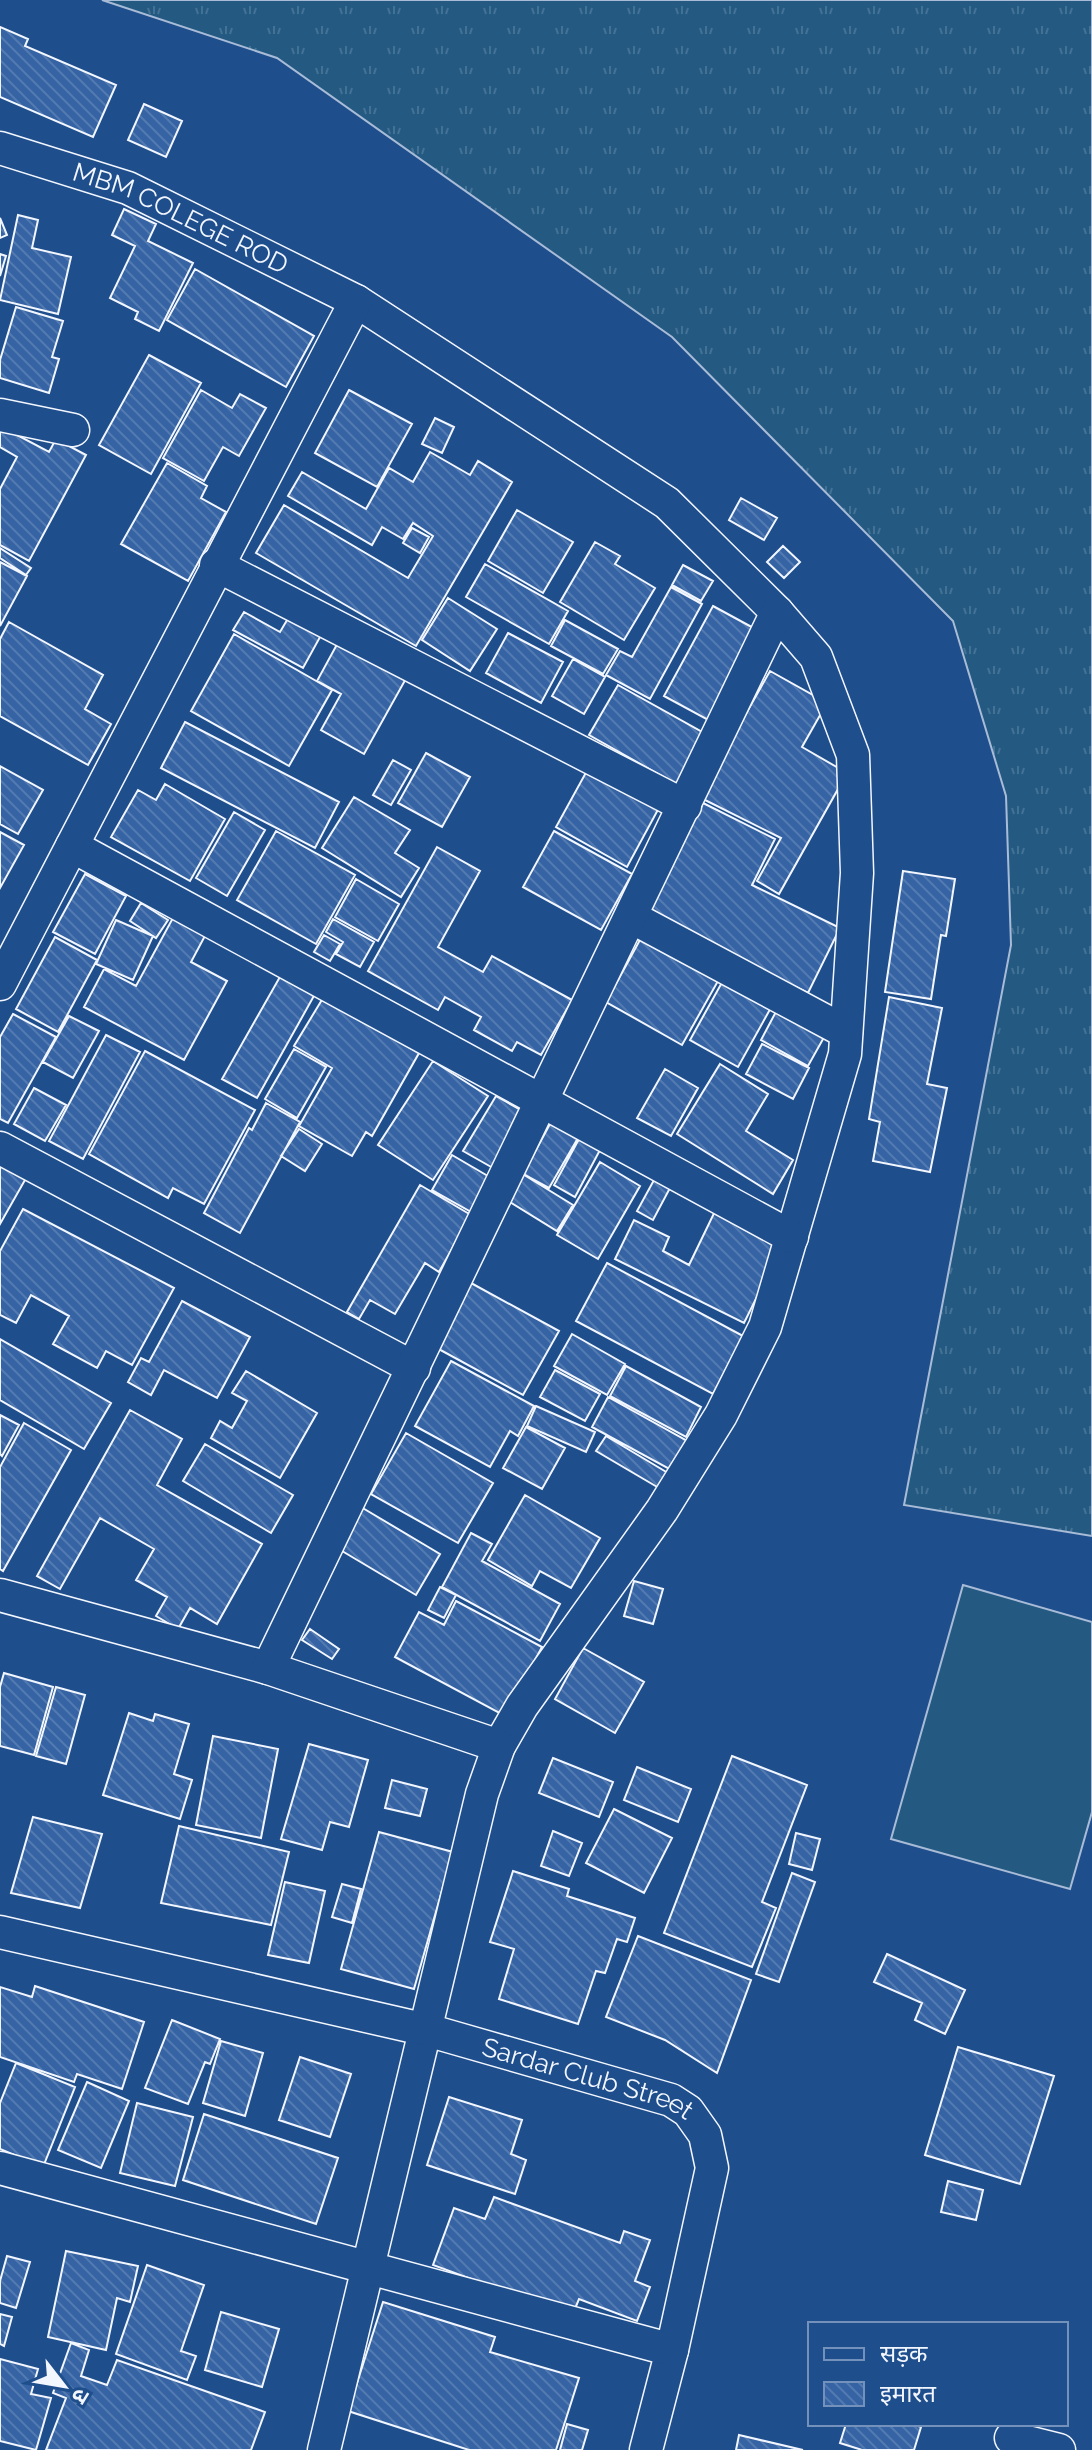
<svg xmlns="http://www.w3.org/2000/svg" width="1092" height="2450" viewBox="0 0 1092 2450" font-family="Raleway,'Noto Sans Devanagari',sans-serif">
  <defs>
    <pattern id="grass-tufts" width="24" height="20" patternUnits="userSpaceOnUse" patternTransform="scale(2)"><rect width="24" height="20" fill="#245a82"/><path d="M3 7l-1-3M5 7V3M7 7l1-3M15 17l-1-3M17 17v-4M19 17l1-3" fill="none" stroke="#447295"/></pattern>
    <pattern id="building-back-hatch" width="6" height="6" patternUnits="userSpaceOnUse" patternTransform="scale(2)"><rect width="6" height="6" fill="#3563a3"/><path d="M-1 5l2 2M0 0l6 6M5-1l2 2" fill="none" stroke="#537ab1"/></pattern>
  </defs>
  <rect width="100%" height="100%" fill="#1f4e8c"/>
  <path fill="url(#grass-tufts)" stroke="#a8bbd7" stroke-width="2" d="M102,0H1092V1536L904,1505L1011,945L1006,796L953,621L672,337L277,58Z"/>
  <path fill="#245a82" stroke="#a8bbd7" stroke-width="2" d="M963,1585L1092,1622V1812L1070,1889L891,1839Z"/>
  <path fill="url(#building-back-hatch)" stroke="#f2f6ff" stroke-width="2" d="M0,27L28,39L25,46L116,85L93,137L0,97Z
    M144,104L182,121L166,157L128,140Z
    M124,209L156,224L148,241L193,263L159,331L135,319L138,312L110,298L135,246L112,235Z
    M18,215L38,220L32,248L71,257L58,314L0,300Z
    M0,218L7,235L0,238Z
    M0,254L6,256L0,276Z
    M195,269L314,336L286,387L167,320Z
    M16,307L63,321L52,357L59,359L49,393L0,378V360Z
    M149,355L201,383L151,474L99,445Z
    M201,390L232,408L240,394L266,408L239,456L223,447L204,481L163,458Z
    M349,390L412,424L377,487L315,453Z
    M435,418L454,427L442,453L422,444Z
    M0,426L49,452L56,439L86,455L29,561L0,545V489L17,457L0,447Z
    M430,452L470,475L478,461L512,482L416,646L256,553L284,505L408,578L433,536L413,523L403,539L382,527L372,545L288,496L302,472L366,509L389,468L413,482Z
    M167,463L207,486L201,498L226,512L188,581L121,544Z
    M741,498L777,518L764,540L729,520Z
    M517,510L573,542L543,593L488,561Z
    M412,528L429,537L420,553L403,543Z
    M595,542L620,556L615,564L655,588L624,640L560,602Z
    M783,546L800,562L784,578L767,562Z
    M0,548L31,568L26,575L0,558Z
    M0,562L27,576L0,626Z
    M485,564L568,611L549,644L466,597Z
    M683,565L713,581L701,601L672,585Z
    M671,587L702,604L650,699L606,675L620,651L632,657Z
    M448,598L497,629L470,671L422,640Z
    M713,606L759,631L710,721L664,696Z
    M293,610L325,628L303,668L233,630L244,612L280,632Z
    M565,620L618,649L603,674L551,646Z
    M9,622L103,675L85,709L111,724L88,765L0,716V639Z
    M508,633L563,662L541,703L486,673Z
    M234,634L332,690L289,766L191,711Z
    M341,637L408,675L364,754L321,730L341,694L317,681Z
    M573,659L605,677L584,714L552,696Z
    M770,671L827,703L802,747L847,773L779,894L757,881L781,838L699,797Z
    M618,685L711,737L683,788L589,735Z
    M185,722L339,802L315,848L161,768Z
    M426,753L470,777L442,827L398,803Z
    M393,760L411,770L391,805L373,795Z
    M0,766L43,790L18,834L0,824Z
    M589,767L660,806L627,867L556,827Z
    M165,784L225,819L190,881L111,837L138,790L156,800Z
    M354,797L410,830L395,853L419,868L401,897L322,848Z
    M701,802L775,839L752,885L840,928L808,993L646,913Z
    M234,812L265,830L227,896L196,878Z
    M276,831L355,875L316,944L237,900Z
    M554,831L632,874L601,930L523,887Z
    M0,832L24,845L0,888Z
    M437,847L480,871L438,947L483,972L492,956L572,1000L541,1055L517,1042L512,1051L474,1030L481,1017L445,997L438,1010L368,971Z
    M903,871L955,879L946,936L941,935L931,999L885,992Z
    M85,874L126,896L95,954L53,932Z
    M356,879L399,904L378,941L335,917Z
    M141,903L168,920L156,938L130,921Z
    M174,916L206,934L191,962L227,981L184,1060L84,1007L104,969L136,986Z
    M333,919L374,942L360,967L336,954L343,942L326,932Z
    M116,920L153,936L133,980L96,964Z
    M324,935L340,944L330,961L314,952Z
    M55,937L97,960L58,1032L16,1009Z
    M641,938L718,981L682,1045L606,1002Z
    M281,975L315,994L257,1098L222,1079Z
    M725,977L773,1004L738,1067L690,1040Z
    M889,997L942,1008L927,1084L947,1088L930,1172L873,1161L880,1122L869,1119Z
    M323,998L419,1053L372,1136L366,1132L352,1156L299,1126L332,1068L294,1046Z
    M779,1006L827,1032L808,1066L761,1040Z
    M13,1014L56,1037L8,1123L0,1119V1037Z
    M69,1016L99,1031L73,1078L43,1062Z
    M106,1035L140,1052L83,1159L49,1141Z
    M762,1044L809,1068L793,1099L746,1074Z
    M294,1049L326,1067L297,1118L265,1099Z
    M145,1051L255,1110L204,1204L173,1188L168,1198L89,1154Z
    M433,1061L488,1096L433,1180L378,1145Z
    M720,1064L768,1094L746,1131L793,1160L773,1194L677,1134Z
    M665,1069L698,1088L671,1136L637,1118Z
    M34,1088L66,1105L45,1141L14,1124Z
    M496,1096L526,1113L493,1168L463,1151Z
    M266,1103L300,1122L240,1233L204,1213L249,1128L252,1130Z
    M551,1122L578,1138L549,1188L523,1174Z
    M299,1129L322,1144L305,1171L281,1156Z
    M579,1139L600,1150L575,1197L554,1185Z
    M452,1155L493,1179L473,1213L432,1190Z
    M0,1157L29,1173L0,1224Z
    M600,1162L640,1186L598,1259L557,1235Z
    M521,1173L573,1205L557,1231L505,1199Z
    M654,1180L670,1188L653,1220L637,1211Z
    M420,1185L471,1215L439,1272L425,1263L395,1314L370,1300L359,1319L347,1312Z
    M717,1207L785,1240L744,1323L615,1259L634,1220L669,1237L663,1251L689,1265Z
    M23,1209L174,1288L132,1365L106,1351L97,1368L53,1344L69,1316L31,1295L16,1323L0,1315V1251Z
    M607,1263L743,1336L713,1394L576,1321Z
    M471,1283L559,1331L523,1395L435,1347Z
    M182,1301L250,1337L217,1398L164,1370L151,1395L128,1382L141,1358L149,1362Z
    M572,1334L625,1364L607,1395L554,1366Z
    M0,1339L111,1403L84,1449L0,1400Z
    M451,1361L534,1406L518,1436L510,1431L490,1467L415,1426Z
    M626,1366L701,1407L686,1437L610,1396Z
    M555,1370L600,1394L585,1421L540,1397Z
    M246,1371L317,1413L280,1478L211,1438L220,1421L232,1428L247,1401L232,1393Z
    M608,1397L689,1442L673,1471L592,1427Z
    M536,1406L595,1432L586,1452L527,1426Z
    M130,1410L182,1439L157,1485L262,1544L217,1624L190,1608L178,1629L156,1616L167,1597L136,1580L154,1549L100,1518L60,1589L37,1576Z
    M0,1415L19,1425L2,1456L0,1454Z
    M24,1423L71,1450L3,1571L0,1569V1467Z
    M526,1427L565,1448L542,1489L503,1468Z
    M406,1433L493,1483L458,1543L371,1494Z
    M606,1436L673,1476L664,1491L596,1451Z
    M205,1444L293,1495L271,1533L183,1481Z
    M525,1495L600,1538L571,1588L540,1571L532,1586L488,1560Z
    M361,1507L440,1554L416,1595L337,1548Z
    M471,1533L492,1544L482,1561L560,1604L540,1641L442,1587Z
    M634,1581L663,1589L653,1624L624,1616Z
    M440,1587L456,1595L444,1618L428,1610Z
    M456,1601L542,1647L505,1716L395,1657L419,1612L444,1625Z
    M310,1629L339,1649L332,1659L302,1640Z
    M583,1648L644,1682L615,1733L555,1699Z
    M4,1673L53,1687L34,1755L0,1746V1687Z
    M56,1687L85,1695L66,1764L36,1756Z
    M129,1713L153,1721L155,1714L189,1724L174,1774L192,1780L180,1819L103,1795Z
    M213,1736L278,1749L261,1838L196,1825Z
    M309,1744L368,1760L349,1827L330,1822L322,1850L281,1839Z
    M732,1756L807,1785L762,1902L776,1908L752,1967L664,1933Z
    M553,1758L613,1782L599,1817L539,1793Z
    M637,1767L691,1789L678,1822L624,1800Z
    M392,1780L427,1789L420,1816L385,1808Z
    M614,1809L672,1838L644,1893L586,1863Z
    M33,1817L102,1834L80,1908L11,1893Z
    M179,1826L289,1852L271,1925L161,1903Z
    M553,1831L582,1843L569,1876L541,1866Z
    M379,1832L453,1852L414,1989L341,1969Z
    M796,1833L820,1839L812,1870L789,1864Z
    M513,1871L569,1889L567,1896L635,1918L627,1942L617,1939L605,1973L596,1971L578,2024L499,1999L514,1949L490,1942Z
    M792,1873L815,1882L779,1982L756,1974Z
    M285,1882L325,1891L309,1963L268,1955Z
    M342,1884L361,1889L352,1923L332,1917Z
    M638,1936L751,1980L717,2073L665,2040L606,2017Z
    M887,1954L965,1990L945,2034L915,2020L922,2003L874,1982Z
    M35,1986L144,2022L122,2089L77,2074L74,2082L0,2057V1987L32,1997Z
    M172,2020L220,2039L210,2064L205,2062L188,2104L145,2088Z
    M221,2041L263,2053L245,2116L203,2103Z
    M958,2047L1054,2076L1020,2184L925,2155Z
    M300,2057L351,2074L330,2137L279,2120Z
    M16,2063L75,2087L43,2167L0,2149V2103Z
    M87,2082L129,2101L101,2168L58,2150Z
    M449,2097L522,2120L511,2154L526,2160L515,2194L427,2165Z
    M137,2103L193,2117L175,2186L120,2173Z
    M204,2114L338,2158L316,2224L183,2180Z
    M948,2181L983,2190L976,2220L941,2212Z
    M494,2197L620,2243L624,2231L650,2240L635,2281L650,2287L637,2321L579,2299L572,2316L433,2265L454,2208L485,2219Z
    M66,2251L138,2266L130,2302L117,2298L106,2350L48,2337Z
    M7,2256L30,2262L16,2308L0,2303V2281Z
    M147,2265L204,2285L181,2351L196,2356L187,2380L116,2354Z
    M383,2302L495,2337L490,2352L579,2378L556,2450H469L348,2411Z
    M221,2312L279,2329L262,2387L205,2370Z
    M0,2314L12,2317L4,2346L0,2344Z
    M71,2343L89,2350L81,2376L107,2385L117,2360L265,2412L251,2450H46L66,2398L53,2393Z
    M0,2359L38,2369L31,2394L51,2398L36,2450L0,2441Z
    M567,2424L588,2430L582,2450H560Z
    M846,2424H913L921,2427L914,2450H862L840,2443Z
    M739,2435L803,2450H736Z"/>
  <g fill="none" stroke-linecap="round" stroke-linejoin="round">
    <defs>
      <g id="minor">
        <path id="s1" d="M0,148L128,188L356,301L667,503L777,612L816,657L853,755L857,873L845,1054L765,1327L721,1415L662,1510L522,1706L499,1746L482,1794L324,2450"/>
        <path d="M0,415L73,430"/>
        <path d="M216,565L685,806"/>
        <path d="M72,846L792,1237"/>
        <path d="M633,918L846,1032"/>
        <path d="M0,984L356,301"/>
        <path d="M0,1148L414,1368"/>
        <path d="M0,1595L268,1668L499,1746"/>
        <path d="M268,1668L777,612"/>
        <path id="s2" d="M0,1932L427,2030L671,2100L688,2111L705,2135L712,2168L672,2350L646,2450"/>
        <path d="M0,2168L672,2350"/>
        <path d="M1011,2438L1059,2450"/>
      </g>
    </defs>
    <use href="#minor" stroke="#f2f6ff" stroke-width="35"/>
    <use href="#minor" stroke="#1f4e8c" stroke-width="32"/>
  </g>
  <g text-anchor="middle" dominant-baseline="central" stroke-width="6" stroke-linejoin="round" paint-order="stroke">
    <g font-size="26" fill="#f2f6ff" stroke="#1f4e8c">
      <text stroke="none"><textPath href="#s1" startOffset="194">MBM COLEGE ROD</textPath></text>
      <text stroke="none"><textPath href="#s2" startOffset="606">Sardar Club Street</textPath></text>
    </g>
  </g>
  <rect x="808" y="2322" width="260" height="104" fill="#1f4e8c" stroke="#7391ba" stroke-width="2"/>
  <rect x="824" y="2348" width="40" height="12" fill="#1f4e8c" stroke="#7391ba" stroke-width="2"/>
  <text x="880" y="2362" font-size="24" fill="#f2f6ff">सड़क</text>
  <rect x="824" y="2382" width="40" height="24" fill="url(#building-back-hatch)" stroke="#7391ba" stroke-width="2"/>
  <text x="880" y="2402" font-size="24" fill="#f2f6ff">इमारत</text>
  <g transform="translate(64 2386) rotate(121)" stroke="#1f4e8c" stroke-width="6" paint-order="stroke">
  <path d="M0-6L14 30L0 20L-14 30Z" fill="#f2f6ff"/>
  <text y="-12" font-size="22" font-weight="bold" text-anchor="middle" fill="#f2f6ff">उ</text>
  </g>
</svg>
